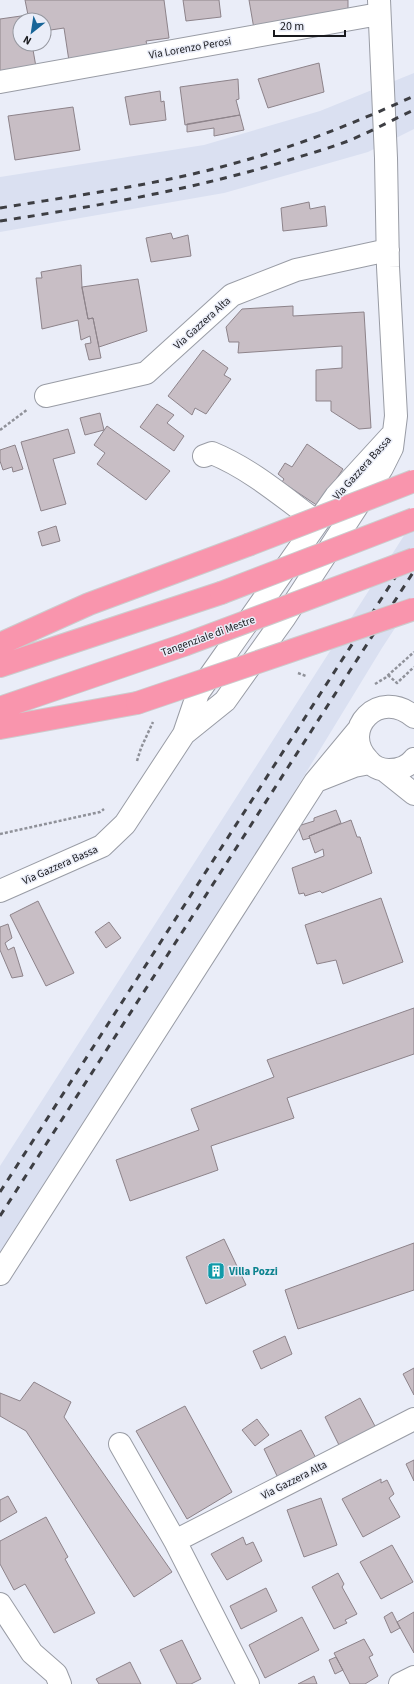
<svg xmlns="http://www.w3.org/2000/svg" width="414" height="1684" viewBox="0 0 414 1684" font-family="'Source Sans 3',sans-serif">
  <rect width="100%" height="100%" fill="#eaedf8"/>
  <path fill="#dae0f1" d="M414,73V129L368,152L224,193L0,232V177L204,145L320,111Z
    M414,520V599L382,648L190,963L0,1254V1166Z"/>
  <path fill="#c8bec5" stroke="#8d838a" d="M25,0H164L169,38L146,41L148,49L69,61L64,28L44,31V20H20V44H32L36,67L0,73V19L28,15Z
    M183,0H219L221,17L186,21Z
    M249,0H348V14L254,29Z
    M319,63L324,92L268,108L258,79Z
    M238,79L239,99L236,100L240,115L185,125L180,87Z
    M160,91L161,102L164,101L166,120L130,125L125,97Z
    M73,107L80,150L15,160L8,116Z
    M240,115L244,130L214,136V128L187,132V124Z
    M309,202L310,209L325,206L327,226L283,231L281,208Z
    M171,233L173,239L188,235L191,256L151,262L146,238Z
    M81,265L82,288L88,319L93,318L101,358L89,360L85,344L91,343L90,336L81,340L78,320L42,329L36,278H42L41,272Z
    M138,279L147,331L99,347L93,318L88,319L82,287Z
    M293,306V316L364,312L371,428L359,429L331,411V401H316V370L342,368V346L238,353L239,342H229L226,327L242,309Z
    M203,350L228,368L224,375L231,379L206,414L195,408L192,415L168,396Z
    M157,404L174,415L167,423L184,436L174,451L140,427Z
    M100,413L104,430L85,435L80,418Z
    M107,426L170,471L146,500L97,464L105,453L94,445Z
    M68,429L75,453L53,459L66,504L41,511L21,442Z
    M307,444L343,469L318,506L282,482L284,479L278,474L285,463L292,467Z
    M15,445L23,469L13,472L12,467L3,470L0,461V450Z
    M56,526L60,541L42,546L38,532Z
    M336,810L341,823L309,836L310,838L303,840L298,826L314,821V818Z
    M351,820L357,837H360L372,873L322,893L320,891L305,896L304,893L299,894L292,868L324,856L323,849L315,853L309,836Z
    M381,898L403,962L343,984L336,960L317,964L305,925Z
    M38,901L74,973L46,986L10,915Z
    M109,922L121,938L106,948L95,932Z
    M8,924L12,938L5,943L8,950L14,947L23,976L12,978L0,950V927Z
    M414,1008V1054L287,1098L294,1118L211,1146L218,1170L130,1201L116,1160L199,1130L191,1109L274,1077L267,1060Z
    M224,1239L246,1285L206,1304L186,1257Z
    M414,1243V1290L298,1329L285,1290Z
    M285,1336L292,1354L261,1369L253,1351Z
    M414,1368V1395L403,1374Z
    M34,1382L71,1402L64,1417L172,1572L134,1597L26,1431L0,1416V1393L20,1401Z
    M360,1398L376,1428L340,1447L325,1417Z
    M185,1406L232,1492L187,1519L136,1431Z
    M257,1419L269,1435L255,1446L242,1430Z
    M301,1430L318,1462L280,1482L264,1449Z
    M414,1460V1481L406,1464Z
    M381,1479V1483L387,1480L394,1494L389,1498L400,1517L363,1537L342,1499Z
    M8,1496L17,1512L0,1522V1500Z
    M321,1498L337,1545L304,1557L287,1510Z
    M46,1517L68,1557L65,1559L95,1613L54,1633L25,1584L14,1590L0,1564V1541Z
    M243,1537L246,1545L253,1542L262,1561L227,1580L211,1554Z
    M392,1545L413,1582L381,1599L360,1562Z
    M338,1573L344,1584L342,1587L357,1614L345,1620L347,1623L334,1629L312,1587Z
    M266,1588L277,1611L241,1629L230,1606Z
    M392,1612L400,1628L391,1633L384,1617Z
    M414,1612V1653L397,1622Z
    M302,1617L319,1650L265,1678L249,1645Z
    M364,1639L373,1655L369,1657L378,1676L365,1684H350L334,1653Z
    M182,1640L201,1679L191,1684H177L160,1650Z
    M336,1657L343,1670L335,1674L329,1660Z
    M130,1662L141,1684H99L96,1679Z
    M314,1676L317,1684H298Z"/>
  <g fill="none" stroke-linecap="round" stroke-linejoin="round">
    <defs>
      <path id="minor" d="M0,82L379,14
        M46,396L146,373L232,295L296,270L388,250
        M204,456L212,453C251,469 283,497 317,522
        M414,717C379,687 339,730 368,760C373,767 381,770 389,770C399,770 408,767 414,759
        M184,734L225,701L285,617L382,468L392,448L396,416L388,267L386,158L379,0
        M384,770L414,794
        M316,781L354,766L370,763
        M0,891L102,846L125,824L184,734L198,693L336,496L390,437
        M0,1274L315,782L359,729
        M120,1444L175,1541L248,1684
        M175,1541L414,1419
        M0,1604L32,1653L56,1674L60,1684
        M400,1684L414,1677"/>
      <path id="highway" d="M0,644L89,604L248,545
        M0,666L221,593
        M0,708L184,645
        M0,728L137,703"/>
    </defs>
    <use href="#minor" stroke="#999ca5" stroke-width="24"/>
    <use href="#highway" stroke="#cccccd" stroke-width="24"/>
    <path stroke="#8f9199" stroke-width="2.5" stroke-dasharray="3 2" stroke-linecap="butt" d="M0,430L28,409
      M298,673L306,676
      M388,675L397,683L414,667
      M375,684L385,678L414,652
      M137,761L141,748L153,722
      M0,834L100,812L104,809"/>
    <use href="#minor" stroke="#fff" stroke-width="22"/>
    <use href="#highway" stroke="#f995ad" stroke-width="22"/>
    <path stroke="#3d3e43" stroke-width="3" stroke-dasharray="7 7" stroke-linecap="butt" d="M0,208C78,195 157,185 232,164C295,147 355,123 414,96
      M0,221C92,207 183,191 273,165C298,157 324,150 348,141C370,132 392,120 414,110
      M0,1192L414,548
      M0,1216L414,571"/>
    <defs>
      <path id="highway-bridge" d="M248,545L414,481
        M221,593L414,519
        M184,645L414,559
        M137,703L414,609"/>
    </defs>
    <use href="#highway-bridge" stroke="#cccccd" stroke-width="24" stroke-linecap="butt"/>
    <use href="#highway-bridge" stroke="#f995ad" stroke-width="22"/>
  </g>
  <defs>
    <symbol id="building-square" viewBox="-11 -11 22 22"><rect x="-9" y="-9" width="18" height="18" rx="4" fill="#0f9aa8" stroke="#eaedf8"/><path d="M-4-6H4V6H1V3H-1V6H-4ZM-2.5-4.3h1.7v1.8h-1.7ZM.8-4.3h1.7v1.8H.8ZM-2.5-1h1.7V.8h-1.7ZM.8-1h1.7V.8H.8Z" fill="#fff"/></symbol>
  </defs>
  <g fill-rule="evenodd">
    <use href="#building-square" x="206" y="1261" width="20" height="20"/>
  </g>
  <g text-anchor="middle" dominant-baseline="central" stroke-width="3" stroke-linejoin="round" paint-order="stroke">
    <g font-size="11" fill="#18191d" stroke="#eaedf8">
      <text transform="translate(190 48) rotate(-10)">Via Lorenzo Perosi</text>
      <text transform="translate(202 323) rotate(-42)">Via Gazzera Alta</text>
      <text transform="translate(362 468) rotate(-48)">Via Gazzera Bassa</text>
      <text transform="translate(208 636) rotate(-20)">Tangenziale di Mestre</text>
      <text transform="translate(60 865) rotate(-24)">Via Gazzera Bassa</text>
      <text transform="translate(294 1480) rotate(-27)">Via Gazzera Alta</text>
    </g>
    <g font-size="11" font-weight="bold" fill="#0d838f" stroke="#eaedf8" text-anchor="start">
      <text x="229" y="1271">Villa Pozzi</text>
    </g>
  </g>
  <g transform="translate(32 32) rotate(210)"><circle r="19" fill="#eaedf8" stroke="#9698a0"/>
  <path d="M0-3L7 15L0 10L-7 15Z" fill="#186598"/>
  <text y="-6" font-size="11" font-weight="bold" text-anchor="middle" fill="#18191d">N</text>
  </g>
  <path d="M274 30v6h71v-6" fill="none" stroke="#18191d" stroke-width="2"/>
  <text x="280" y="30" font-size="12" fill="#18191d" stroke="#eaedf8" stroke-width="3" paint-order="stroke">20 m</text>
</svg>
